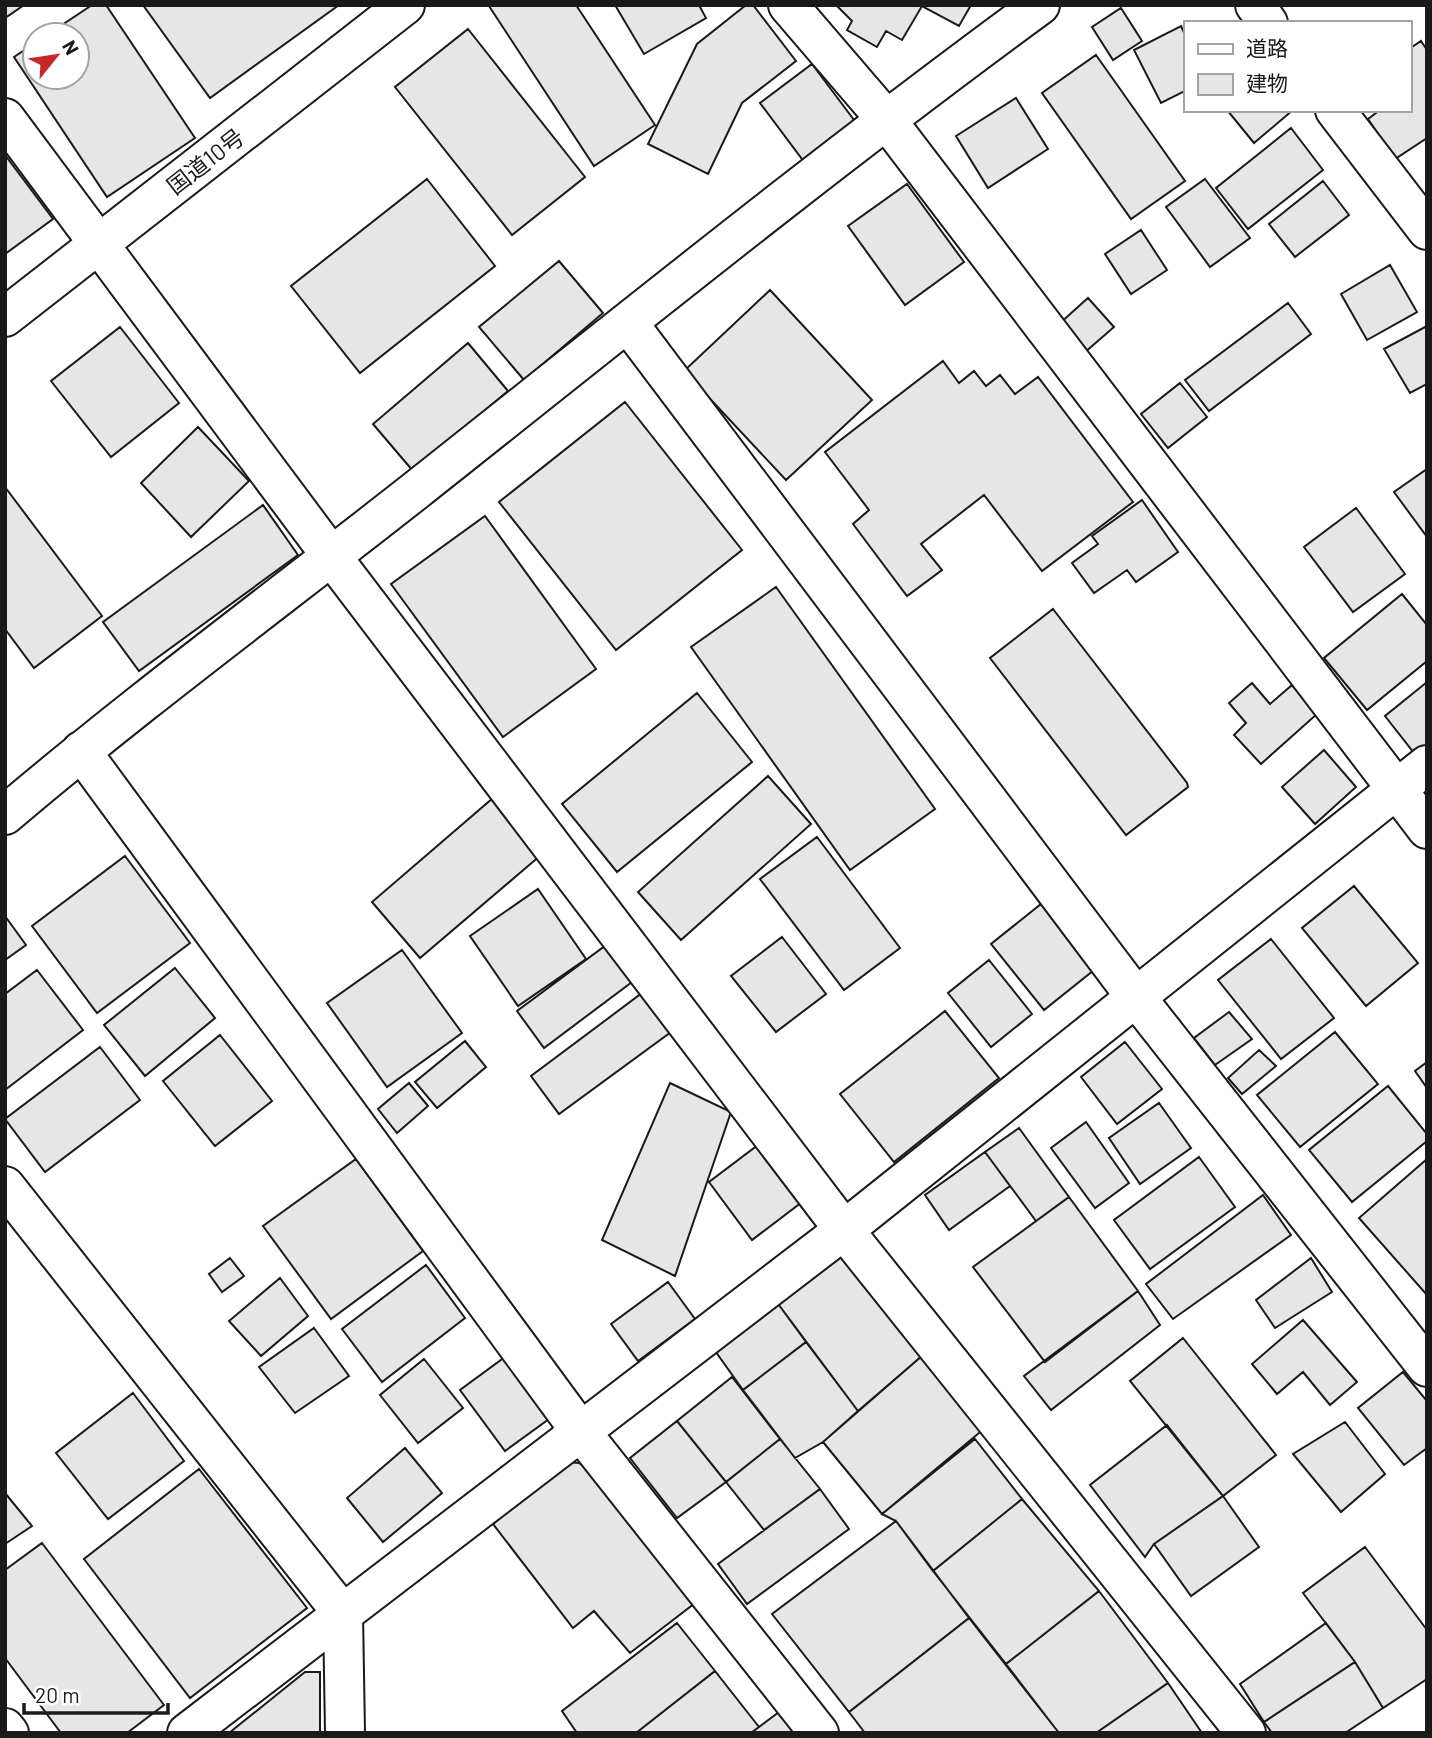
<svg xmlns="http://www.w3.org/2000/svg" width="1432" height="1738" viewBox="0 0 1432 1738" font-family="Barlow,'Noto Sans JP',sans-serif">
  <rect width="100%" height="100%" fill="#fff"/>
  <path fill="#e6e6e6" stroke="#1a1a1a" stroke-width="2" d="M5,5H24L5,18Z
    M92,5H106L195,138L107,197L14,57L35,43V77H77V35H47Z
    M143,5H339L210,98Z
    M576,5L655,125L594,166L489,6Z
    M615,5H699L706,18L644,54Z
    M746,5H753L796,61L742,103L708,174L648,144L697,44Z
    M836,5H971L959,26L922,6L902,40L886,31L877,47L847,30L852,21Z
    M1121,8L1142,41L1113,60L1092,27Z
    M1181,26L1185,35V91L1161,103L1134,50Z
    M468,29L585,177L512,235L395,87Z
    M1421,41L1427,50V138L1395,159L1368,119L1380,110H1409V49Z
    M1096,55L1185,181L1131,219L1042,93Z
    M812,64L857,124L805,163L760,103Z
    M1016,98L1048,149L988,188L956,136Z
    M1227,110H1293L1254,143Z
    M1291,128L1323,170L1248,229L1216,188Z
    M5,155L53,219L5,254Z
    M427,179L495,266L360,373L291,286Z
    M1205,179L1250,238L1210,267L1166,207Z
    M1323,181L1349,215L1295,257L1269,224Z
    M907,184L964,262L905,305L848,226Z
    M1141,230L1167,270L1131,294L1105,254Z
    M559,261L603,313L524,380L479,327Z
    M1390,265L1417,312L1367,340L1341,294Z
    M770,290L872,400L786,480L684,371Z
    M1088,298L1114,327L1084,353L1059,324Z
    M1288,303L1311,334L1209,411L1185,380Z
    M1427,326V384L1410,393L1384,349Z
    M120,327L179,403L111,457L51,381Z
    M468,343L508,391L413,471L373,424Z
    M943,361L959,383L974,371L986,386L1000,375L1015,394L1038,377L1133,502L1042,571L984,495L921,544L942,570L907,596L853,524L869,510L825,452Z
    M1180,383L1207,417L1168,448L1141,414Z
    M625,402L742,550L616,650L499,502Z
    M198,427L249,481L191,537L141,483Z
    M1427,469V537L1394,492Z
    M5,487L102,616L34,668L5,629Z
    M1142,500L1178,552L1136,582L1127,570L1094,593L1072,563L1098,544L1092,536Z
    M263,505L298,555L139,671L103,622Z
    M1356,508L1405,574L1353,612L1304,547Z
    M485,516L596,669L503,737L391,584Z
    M776,587L935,809L850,870L691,647Z
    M1402,594L1427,625V661L1367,710L1324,658Z
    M1053,609L1187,783L1188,787L1126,835L990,658Z
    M1427,682V751L1418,758L1385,716Z
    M1252,683L1270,704L1292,685L1317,714L1261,764L1234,735L1246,723L1229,703Z
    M697,693L752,762L617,872L562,804Z
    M1324,750L1356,787L1315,824L1282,787Z
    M768,776L811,824L681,940L638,892Z
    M493,798L541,855L420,958L372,902Z
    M817,837L900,948L844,990L760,879Z
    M125,856L190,943L97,1013L32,926Z
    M1354,886L1418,963L1366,1006L1302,928Z
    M538,889L586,959L518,1006L470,936Z
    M1041,904L1094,970L1044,1010L991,944Z
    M5,916L26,945L5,960Z
    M782,937L826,994L776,1032L731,976Z
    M1271,939L1334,1018L1281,1059L1218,980Z
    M613,940L640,976L544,1048L517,1011Z
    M402,950L462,1033L387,1087L327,1003Z
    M989,960L1032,1014L991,1047L948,993Z
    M175,968L215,1018L145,1076L104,1025Z
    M37,970L83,1030L5,1090V994Z
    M642,993L671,1032L559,1114L531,1076Z
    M945,1011L999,1078L894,1162L840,1094Z
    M1229,1012L1252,1039L1215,1065L1194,1038Z
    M1335,1032L1378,1084L1300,1147L1257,1095Z
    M220,1035L272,1101L215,1146L163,1081Z
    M465,1041L486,1067L437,1108L415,1082Z
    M1125,1042L1162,1089L1117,1124L1081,1077Z
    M100,1047L140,1100L45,1172L5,1119Z
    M1259,1050L1276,1066L1242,1094L1228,1078Z
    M1427,1062V1088L1415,1071Z
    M409,1083L428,1106L397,1133L378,1109Z
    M670,1083L731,1112L675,1276L602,1240Z
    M1388,1086L1427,1134V1141L1352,1202L1309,1150Z
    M1159,1103L1191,1148L1140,1184L1109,1138Z
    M1086,1122L1129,1183L1095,1208L1051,1148Z
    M1019,1128L1069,1197L1036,1221L985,1152Z
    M758,1145L802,1202L752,1240L709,1182Z
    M985,1152L1010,1186L949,1230L925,1195Z
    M1199,1157L1235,1207L1150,1269L1114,1220Z
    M356,1159L423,1251L331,1319L263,1226Z
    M1427,1159V1295L1359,1218Z
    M1263,1195L1291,1235L1173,1319L1146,1284Z
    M1069,1197L1138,1291L1045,1362L973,1267Z
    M839,1251L923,1355L858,1411L776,1301Z
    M230,1258L244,1276L222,1292L209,1274Z
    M1311,1258L1332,1292L1275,1328L1256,1300Z
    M426,1265L465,1318L382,1382L342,1329Z
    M280,1278L308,1316L261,1356L229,1321Z
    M668,1282L695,1319L638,1361L611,1324Z
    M1138,1291L1160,1325L1051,1410L1024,1376Z
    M776,1301L806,1342L743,1390L713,1348Z
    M1303,1320L1357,1382L1330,1405L1303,1372L1277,1394L1252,1364Z
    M314,1328L349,1376L295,1413L259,1367Z
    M1183,1338L1276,1455L1223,1496L1130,1381Z
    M806,1342L858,1411L823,1442L795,1458L743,1390Z
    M923,1355L985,1428L882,1514L823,1442Z
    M505,1357L549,1419L505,1451L460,1390Z
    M424,1359L463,1408L418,1443L380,1395Z
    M1403,1372L1427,1401V1448L1404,1465L1358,1408Z
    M732,1377L780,1439L726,1482L677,1421Z
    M133,1393L184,1461L108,1519L56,1453Z
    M677,1421L726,1482L677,1518L630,1458Z
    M1345,1422L1385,1474L1341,1512L1293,1454Z
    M1167,1425L1223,1496L1154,1544L1145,1557L1090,1485Z
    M780,1439L820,1489L764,1530L726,1482Z
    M975,1439L1022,1499L933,1571L896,1521L882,1514Z
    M405,1448L442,1493L383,1542L347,1498Z
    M566,1462L579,1463L593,1470L699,1600L630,1653L594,1611L573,1628L493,1524Z
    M199,1469L307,1608L190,1698L84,1559Z
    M820,1489L849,1529L747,1604L718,1564Z
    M5,1493L32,1526L5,1544Z
    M1223,1496L1259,1547L1191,1596L1154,1544Z
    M1022,1499L1099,1591L1006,1664L933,1571Z
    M896,1521L969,1618L849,1712L772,1614Z
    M42,1543L164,1705L127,1733H61L5,1658V1570Z
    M1365,1547L1427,1630V1679L1383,1708L1355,1662L1303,1593Z
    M1099,1591L1168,1683L1096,1733H1059L1006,1664Z
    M969,1618L1059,1733H865L849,1712Z
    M677,1623L715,1671L636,1733H577L562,1711Z
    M1326,1623L1355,1662L1264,1722L1240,1684Z
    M1355,1662L1383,1708L1345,1733H1272L1264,1722Z
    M715,1671L759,1727L751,1733H636Z
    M305,1672H320V1733H229Z
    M1168,1683L1202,1733H1096Z
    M779,1712L794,1733H751Z"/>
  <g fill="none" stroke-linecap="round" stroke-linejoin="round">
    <defs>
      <path id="street" d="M788,5L885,118L1427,829
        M1255,5L1268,23
        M1335,110L1427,230
        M5,118L332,557L844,1230L1246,1733
        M628,323L1135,996L1427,1367
        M81,751L581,1432L819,1733
        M5,815C138,702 278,599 415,491C622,327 827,161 1040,5
        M5,1186L343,1614L345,1733
        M5,1728L9,1733
        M187,1733L844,1230L1427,765"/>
      <path id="highway" d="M5,317L405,5"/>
    </defs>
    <use href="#street" stroke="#1a1a1a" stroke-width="42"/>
    <use href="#highway" stroke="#1a1a1a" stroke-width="42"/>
    <use href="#street" stroke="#fff" stroke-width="38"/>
    <use href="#highway" stroke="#fff" stroke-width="38"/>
  </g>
  <g text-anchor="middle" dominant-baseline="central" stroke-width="5" stroke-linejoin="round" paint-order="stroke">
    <g font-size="23" fill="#1a1a1a" stroke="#fff">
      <text transform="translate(205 161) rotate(-38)">国道10号</text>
    </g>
  </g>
  <rect width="1432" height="1738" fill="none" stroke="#1a1a1a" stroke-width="14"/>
  <rect x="1184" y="21" width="228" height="91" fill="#ffffff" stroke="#a3a3a3" stroke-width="2"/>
  <rect x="1198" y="44" width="35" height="10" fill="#ffffff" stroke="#a3a3a3" stroke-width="2"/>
  <text x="1246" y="56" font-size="21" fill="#1a1a1a">道路</text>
  <rect x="1198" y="74" width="35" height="21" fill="#e6e6e6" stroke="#a3a3a3" stroke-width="2"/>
  <text x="1246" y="91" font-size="21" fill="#1a1a1a">建物</text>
  <g transform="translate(56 56) rotate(60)"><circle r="33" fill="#ffffff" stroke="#a3a3a3" stroke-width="2"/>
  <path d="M0-5L12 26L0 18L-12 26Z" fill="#c62828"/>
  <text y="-10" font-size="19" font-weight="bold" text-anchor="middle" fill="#1a1a1a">N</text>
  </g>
  <path d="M24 1703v10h144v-10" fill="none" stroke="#1a1a1a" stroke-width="3.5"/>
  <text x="35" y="1703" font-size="21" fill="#1a1a1a" stroke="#ffffff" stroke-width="5" paint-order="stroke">20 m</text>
</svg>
